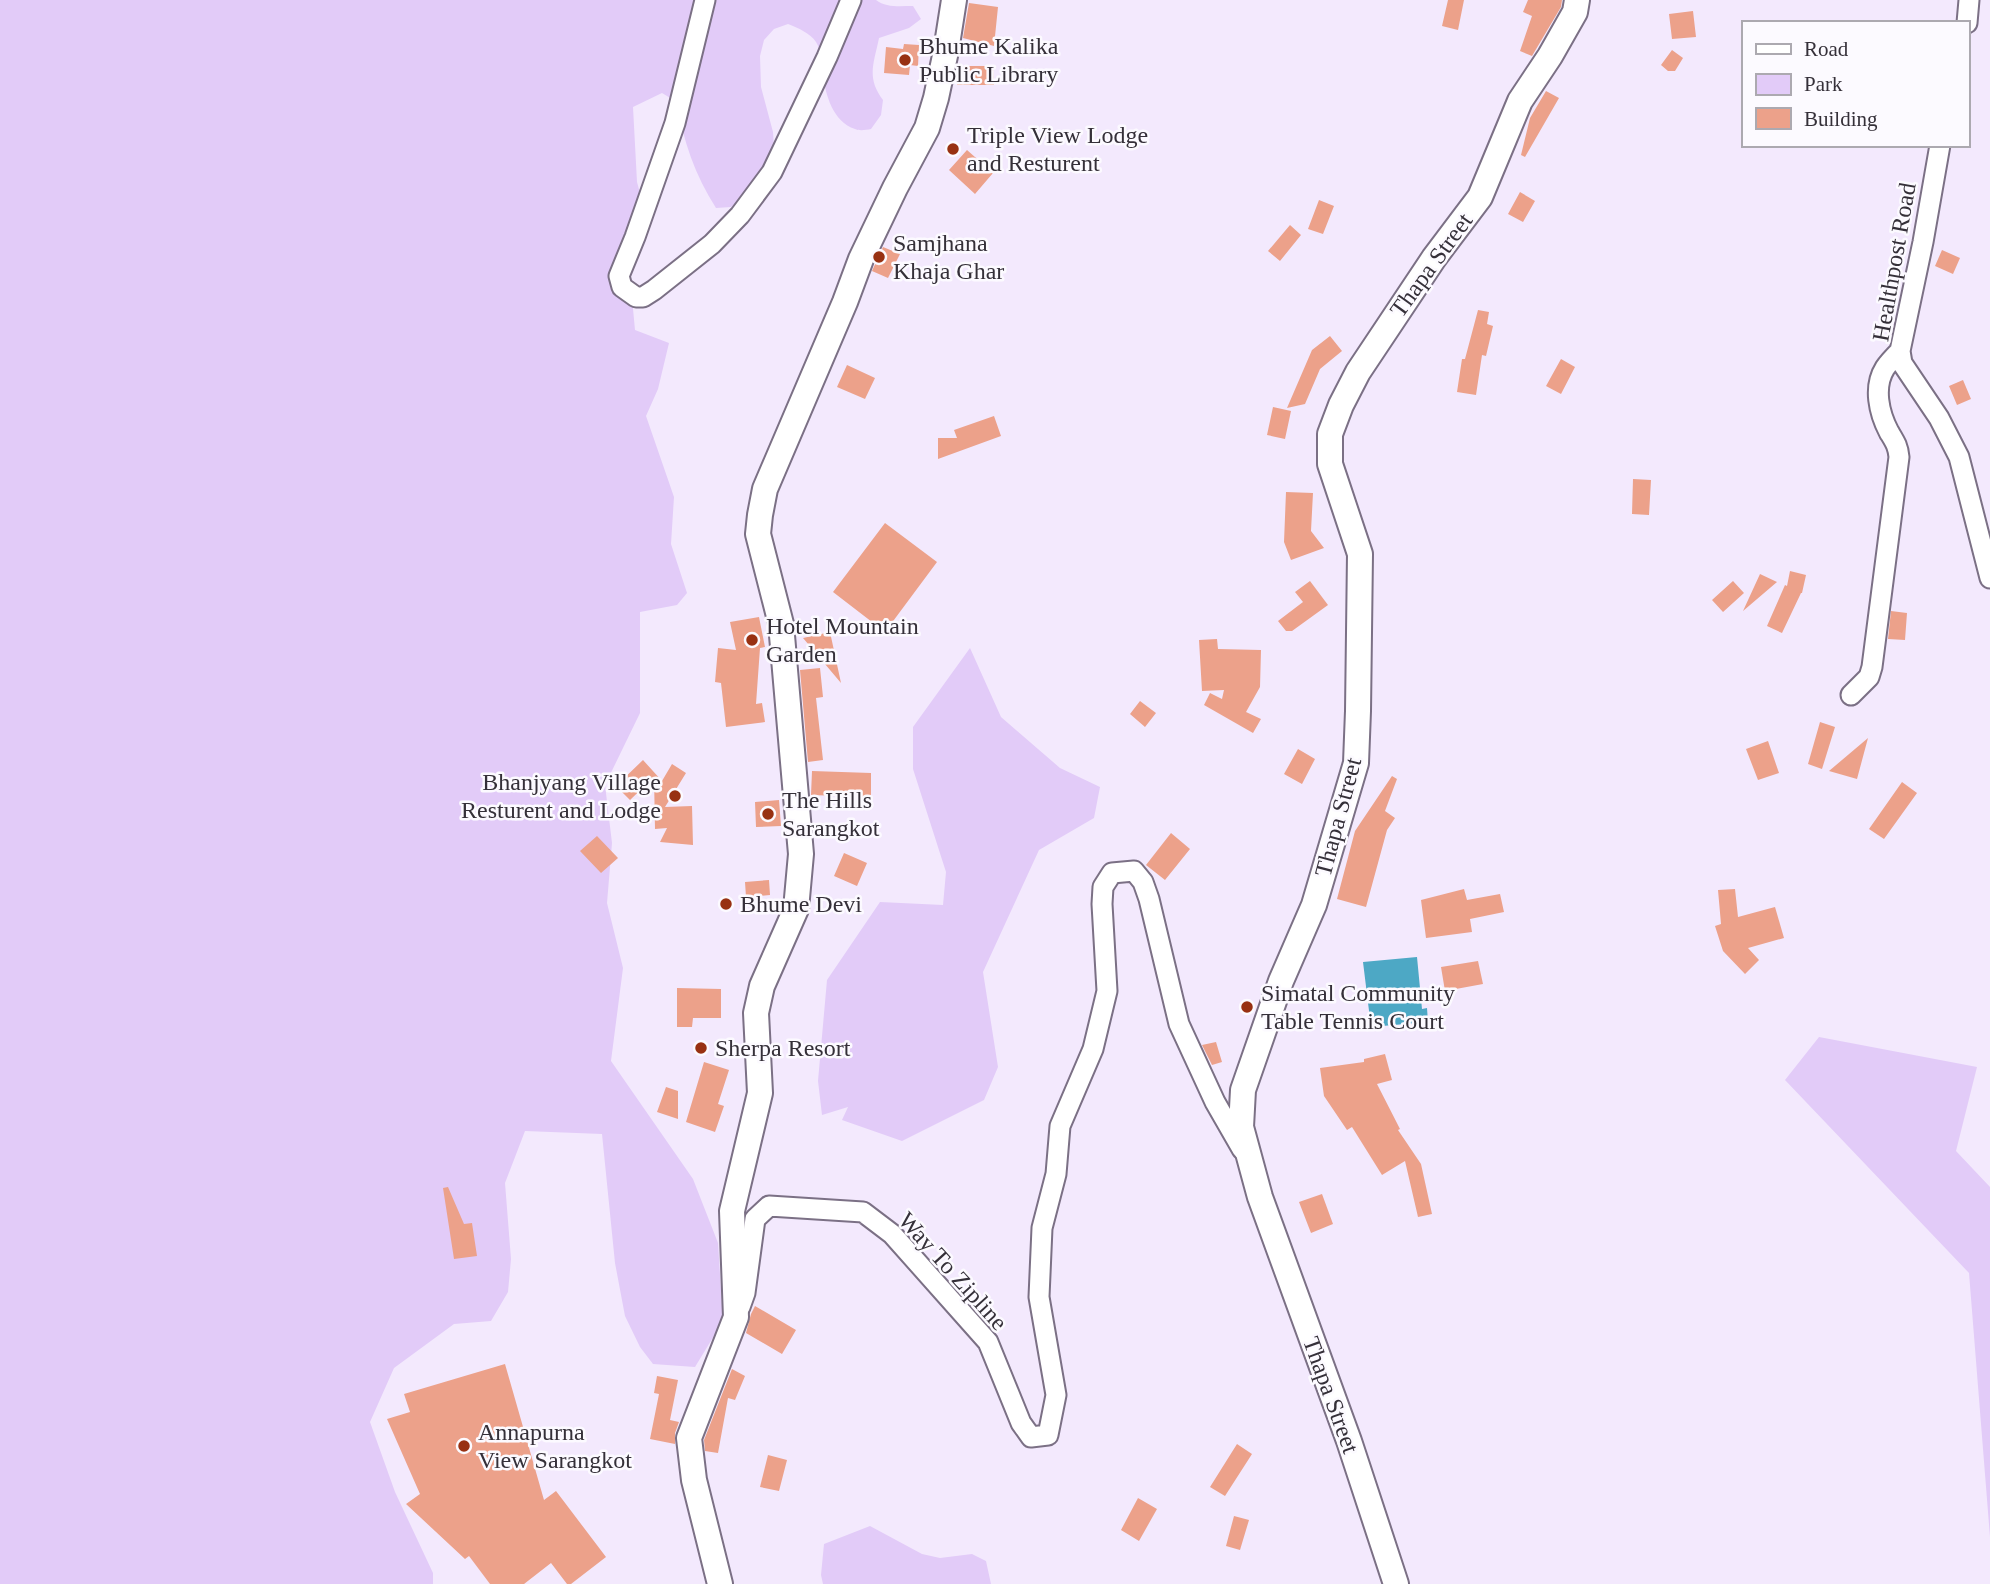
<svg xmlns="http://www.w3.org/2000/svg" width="1990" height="1584" viewBox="0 0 1990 1584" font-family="'Times New Roman',serif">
  <rect width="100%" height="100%" fill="#f3e9fd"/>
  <path fill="#e2cbf8" d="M0,0H876C886,8 900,6 913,6L921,19L909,28L879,38C874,63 866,78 883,100L881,115L871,129C866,130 859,131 855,129C833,122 825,94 823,74C821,64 822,51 816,42C810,33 798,28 788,24L774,29L764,40L760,56L761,87L773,132L774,147L772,163L745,198L731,207L716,208C695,175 683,141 677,102L662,93L633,107L637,182L649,226L630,277L635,330L669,343L658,389L646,416L674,497L671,544L687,593L677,605L640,612V713L605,785L612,843L607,903L623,968L611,1061L693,1179L718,1243L723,1321L695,1367L653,1364L640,1347L625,1316L615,1263L602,1134L525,1131L505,1183L511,1259L508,1292L491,1321L454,1324L394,1368L370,1422L395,1492L433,1573V1584H0Z
    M970,648L1001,717L1060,768L1100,787L1094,818L1039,850L983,972L998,1067L984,1100L902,1141L842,1120L848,1107L822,1115L818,1081L827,980L880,902L943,905L946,872L913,769V727Z
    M1819,1037L1977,1067L1956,1151L1990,1187V1537L1969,1273L1785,1080Z
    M870,1526L922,1554L940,1558L972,1554L986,1561L991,1584H823L821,1575L824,1544Z"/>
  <path fill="#4da8c5" d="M1417,957L1422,1009L1427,1008L1428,1022L1371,1027L1363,962Z"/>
  <path fill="#eca18a" d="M1448,0H1464L1458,30L1442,26Z
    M1528,0H1562L1561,7L1532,56L1520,51L1532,16L1523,12Z
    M969,3L998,7L994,46L963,38Z
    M1693,11L1696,37L1672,39L1669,14Z
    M904,44L919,45L918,66L910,65L909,75L884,73L886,47L903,49Z
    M1672,50L1683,58L1675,71H1668L1661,65Z
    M958,66H993L994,85H957Z
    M1546,91L1559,98L1525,157L1521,155L1530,118Z
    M967,150L993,173L975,194L949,170Z
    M1520,192L1535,201L1523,222L1508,214Z
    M1319,200L1334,206L1323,234L1308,229Z
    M1290,225L1301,235L1280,261L1268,251Z
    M883,247L900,254L888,278L872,271Z
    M1942,250L1960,258L1953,274L1935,266Z
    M1478,310L1489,312L1487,324L1493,326L1486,356L1482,355L1476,395L1457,392L1462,359H1465Z
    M1330,336L1342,351L1320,369L1305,404L1287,408L1312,350Z
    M1561,359L1575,367L1561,394L1546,386Z
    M847,365L875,378L865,399L837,387Z
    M1963,380L1971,399L1957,405L1949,386Z
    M1273,407L1291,411L1285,439L1267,435Z
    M994,416L1001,436L938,459V438H957L954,430Z
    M1633,479L1651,480L1649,515L1632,514Z
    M1286,492L1313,493L1311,531L1324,548L1291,560L1284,542Z
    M885,523L937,562L885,632L833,592Z
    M1790,571L1806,575L1802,593H1801L1782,633L1767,626L1785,585L1787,586Z
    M1760,574L1777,582L1743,611Z
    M1310,581L1328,605L1292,631H1286L1278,621L1303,602L1295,592Z
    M1733,581L1744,593L1723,612L1712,600Z
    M1891,611L1907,613L1905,640L1888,639Z
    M759,617L765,647L760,648L756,704L762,703L765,722L726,727L721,683L715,682L718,648L736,650L730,622Z
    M830,632L841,683L803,638Z
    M1217,639L1218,649L1261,650L1260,687L1246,712L1261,719L1253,733L1204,705L1210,693L1222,699L1224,690L1202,691L1199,640Z
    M820,668L823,697L816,698L823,760L808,762L800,670Z
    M1140,701L1156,713L1145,727L1130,714Z
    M1820,722L1835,727L1822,769L1808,764Z
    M1868,738L1857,779L1829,771Z
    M1768,741L1779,773L1758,780L1746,749Z
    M1298,749L1315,759L1302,784L1284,774Z
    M643,760L662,781L672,764L686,773L665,807L692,806L693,845L660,842L667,828L655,829L654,777L630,800L616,786Z
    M812,771L871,773V797L811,795Z
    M1392,776L1397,779L1385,811L1395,818L1387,830L1366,907L1337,899L1355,831Z
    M1902,782L1917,793L1884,839L1869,829Z
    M779,800L781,826L756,827L755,802Z
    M1171,833L1190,849L1165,880L1146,865Z
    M597,836L618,858L601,873L580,851Z
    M844,853L867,863L857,886L834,876Z
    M769,880L770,895L746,897L745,882Z
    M1464,889L1467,900L1500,894L1504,912L1470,919L1472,932L1426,938L1421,900Z
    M1735,889L1738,917L1775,907L1784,938L1748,948L1759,960L1745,974L1723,951L1715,926L1721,924L1718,890Z
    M1478,961L1483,984L1445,991L1441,967Z
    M677,988L721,989V1018H693L692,1027H677Z
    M1216,1042L1222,1062L1212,1065L1202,1045Z
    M1385,1054L1392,1080L1377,1084L1400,1129L1398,1130L1421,1164L1432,1214L1418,1217L1405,1161L1382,1175L1352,1127L1347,1130L1324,1096L1320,1068L1364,1062V1059Z
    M704,1062L729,1070L718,1104L724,1106L715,1132L686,1122Z
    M666,1087L678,1091V1119L657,1112Z
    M448,1187L464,1224L472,1223L477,1256L454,1259L443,1188Z
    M1322,1194L1333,1224L1311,1233L1299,1202Z
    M755,1306L796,1330L782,1354L746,1333L751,1314Z
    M505,1364L544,1500L556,1491L606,1557L571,1584H567L551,1563L524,1584H490L469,1556L465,1559L406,1504L420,1494L387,1419L410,1412L404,1394Z
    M732,1369L745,1376L735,1400L728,1398L718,1453L705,1451L704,1440Z
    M657,1376L678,1380L670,1420L679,1422L675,1433V1444L650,1439L659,1394L654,1393Z
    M1237,1444L1252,1454L1225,1496L1210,1487Z
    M768,1455L787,1460L779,1491L760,1487Z
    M1138,1498L1157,1509L1139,1541L1121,1530Z
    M1234,1516L1249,1520L1240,1550L1226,1546Z"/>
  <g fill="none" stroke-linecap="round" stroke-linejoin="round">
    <defs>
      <path id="minor" d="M705,0L675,123L635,237L619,276L622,287L636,297H643L654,290L712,244L740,215L772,172L827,57L851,0
        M1967,23L1969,0
        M1940,145L1923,242L1900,351L1902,363L1939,418L1959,457L1990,578
        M1851,695L1869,677L1872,667L1899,457C1898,446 1895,442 1889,432C1879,413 1873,387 1885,368C1889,362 1895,356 1900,351
        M740,1307L745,1293L755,1219L769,1206L863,1212L892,1234L988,1342L1021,1423L1031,1437L1048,1435L1056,1395L1039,1297L1042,1228L1056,1174L1060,1126L1093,1049L1107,991L1102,904L1103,887L1112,873L1134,871L1143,882L1149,899L1179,1024L1215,1102L1242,1149"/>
      <path id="tertiary" d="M720,1584L694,1480L689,1438L736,1317L732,1211L760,1093L756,1013L762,986L796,909L801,854L781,624L758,534L760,515L765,489L845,302L861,259L895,188L927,128L936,98L946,51L954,0
        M1396,1584L1349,1441L1260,1197L1241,1127L1243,1090L1281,981L1314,905L1356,763L1358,711L1360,554L1330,464V434L1341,405L1358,372L1434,258L1480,197L1520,101L1550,56L1575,12L1577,0"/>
    </defs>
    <use href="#minor" stroke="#7b7085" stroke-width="23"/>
    <use href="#tertiary" stroke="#7b7085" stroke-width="28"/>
    <use href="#minor" stroke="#fff" stroke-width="19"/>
    <use href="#tertiary" stroke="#fff" stroke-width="24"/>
  </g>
  <g fill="#983112" stroke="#fcfaff" stroke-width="2.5">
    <circle cx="905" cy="60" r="7"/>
    <circle cx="953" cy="149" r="7"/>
    <circle cx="879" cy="257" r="7"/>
    <circle cx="752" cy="640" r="7"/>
    <circle cx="675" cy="796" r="7"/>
    <circle cx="768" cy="814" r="7"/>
    <circle cx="726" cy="904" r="7"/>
    <circle cx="1247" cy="1007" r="7"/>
    <circle cx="701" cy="1048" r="7"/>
    <circle cx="464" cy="1446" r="7"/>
  </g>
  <g text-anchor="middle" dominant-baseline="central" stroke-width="5" stroke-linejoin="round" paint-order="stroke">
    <g font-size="24" fill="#353039" stroke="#fcfaff" text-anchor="start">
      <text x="919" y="46">Bhume Kalika<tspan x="919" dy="28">Public Library</tspan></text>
      <text x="967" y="135">Triple View Lodge<tspan x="967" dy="28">and Resturent</tspan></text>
      <text x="893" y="243">Samjhana<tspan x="893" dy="28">Khaja Ghar</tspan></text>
      <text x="766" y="626">Hotel Mountain<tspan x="766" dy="28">Garden</tspan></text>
      <text x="661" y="782" text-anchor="end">Bhanjyang Village<tspan x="661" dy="28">Resturent and Lodge</tspan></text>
      <text x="782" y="800">The Hills<tspan x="782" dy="28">Sarangkot</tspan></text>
      <text x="740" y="904">Bhume Devi</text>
      <text x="1261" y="993">Simatal Community<tspan x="1261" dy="28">Table Tennis Court</tspan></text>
      <text x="715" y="1048">Sherpa Resort</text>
      <text x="478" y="1432">Annapurna<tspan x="478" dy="28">View Sarangkot</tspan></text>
    </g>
    <g font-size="24" fill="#353039" stroke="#fcfaff">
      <text transform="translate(1894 262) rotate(-80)">Healthpost Road</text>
      <text transform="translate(1431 265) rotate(-54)">Thapa Street</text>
      <text transform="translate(1338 817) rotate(-75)">Thapa Street</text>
      <text transform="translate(953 1271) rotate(48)">Way To Zipline</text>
      <text transform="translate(1331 1395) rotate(70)">Thapa Street</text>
    </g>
  </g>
  <rect x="1742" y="21" width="228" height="126" fill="#fcfaff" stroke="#aca9b0" stroke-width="2"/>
  <rect x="1756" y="44" width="35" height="10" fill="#ffffff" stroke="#aca9b0" stroke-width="2"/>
  <text x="1804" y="56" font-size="21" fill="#353039">Road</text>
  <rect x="1756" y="74" width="35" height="21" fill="#e2cbf8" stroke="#aca9b0" stroke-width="2"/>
  <text x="1804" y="91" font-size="21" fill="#353039">Park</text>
  <rect x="1756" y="108" width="35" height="21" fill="#eca18a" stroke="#aca9b0" stroke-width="2"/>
  <text x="1804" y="126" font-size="21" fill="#353039">Building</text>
</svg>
